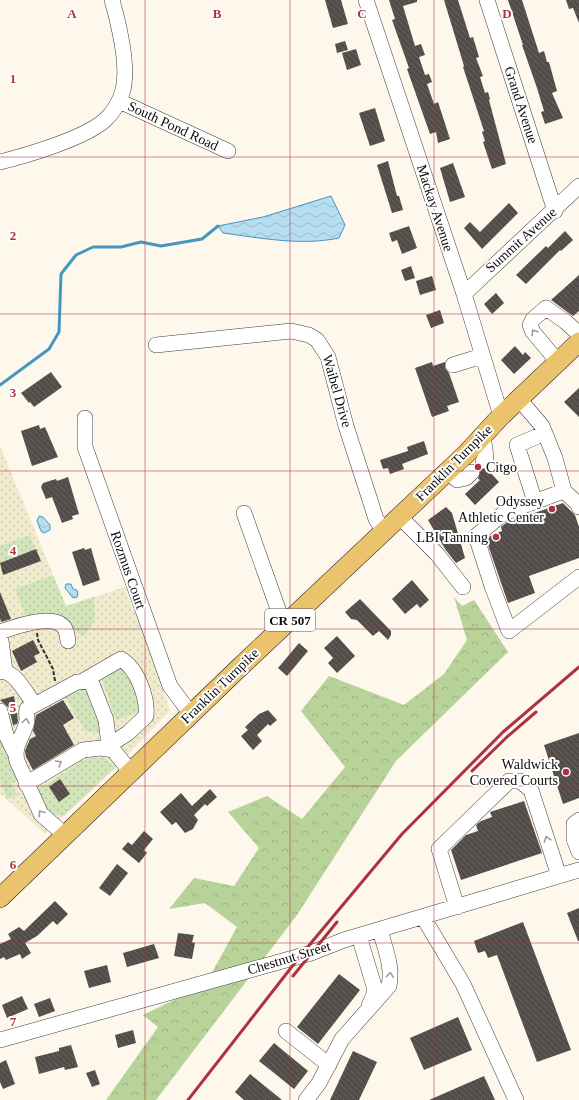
<svg xmlns="http://www.w3.org/2000/svg" width="579" height="1100" viewBox="0 0 579 1100" font-family="'Times New Roman',serif">
  <defs>
    <pattern id="farmland-dots" width="8" height="8" patternUnits="userSpaceOnUse"><rect width="8" height="8" fill="#f1ebce"/><path d="M2 2h.1M6 6h.1" fill="none" stroke="#cdc8b0" stroke-width="1.8" stroke-linecap="round"/></pattern>
    <pattern id="forest-crowns" width="20" height="18" patternUnits="userSpaceOnUse"><rect width="20" height="18" fill="#b8d39a"/><path d="M2 6a3 3 0 1 1 6 0M12 15a3 3 0 1 1 6 0" fill="none" stroke="#9db483"/></pattern>
    <pattern id="garden-dots" width="8" height="8" patternUnits="userSpaceOnUse"><rect width="8" height="8" fill="#d2e4b9"/><path d="M2 2h.1M6 6h.1" fill="none" stroke="#b3c29e" stroke-width="1.8" stroke-linecap="round"/></pattern>
    <pattern id="water-waves" width="16" height="10" patternUnits="userSpaceOnUse"><rect width="16" height="10" fill="#b5def0"/><path d="M0 5q4-4 8 0t8 0" fill="none" stroke="#9abdcc"/></pattern>
    <pattern id="building-back-hatch" width="6" height="6" patternUnits="userSpaceOnUse"><rect width="6" height="6" fill="#534c49"/><path d="M-1 5l2 2M0 0l6 6M5-1l2 2" fill="none" stroke="#67615f"/></pattern>
  </defs>
  <rect width="100%" height="100%" fill="#fdf8eb"/>
  <path fill="url(#farmland-dots)" d="M0,446L66,606L125,587L130,603L138,619L170,711L116,767L45,834L0,793Z"/>
  <path fill="url(#forest-crowns)" d="M454,597L462,606L474,600L508,652L396,761L297,915L156,1100H106L158,1027L143,1015L205,985L237,927L205,903L169,909L194,878L234,886L259,848L228,812L267,796L302,819L345,767L301,711L329,676L404,705L444,674L467,640Z"/>
  <path fill="url(#garden-dots)" d="M30,535L35,549L0,563V546Z
    M53,575L66,606L94,597L95,619L84,637L61,621L27,620L15,589Z
    M120,664C135,674 138,695 139,712L116,720L101,676Z
    M81,690L89,693L102,728L99,733L85,731L64,695Z
    M0,732L20,780L11,783L17,795L7,799L0,780Z
    M90,758H104L116,767L64,816L47,813L36,791L82,761Z"/>
  <path fill="url(#water-waves)" stroke="#4397c0" d="M331,196L345,225L339,238C301,246 261,238 223,233L218,226L263,217Z
    M39,516L43,517L50,525V530L44,533L41,531L37,521Z
    M66,584H71L73,589L77,590L78,595L77,597L73,598L65,588Z"/>
  <g fill="none" stroke-linecap="round" stroke-linejoin="round">
    <path stroke="#4397c0" stroke-width="3" d="M0,385L49,349L59,332L61,274L76,255L93,247H121L141,242L161,246L202,239L218,226"/>
  </g>
  <path fill="url(#building-back-hatch)" d="M325,0H341L348,24L333,28Z
    M389,0H417V2L403,6L415,46L421,44L425,55L419,57L425,75L429,74L432,82L427,84L434,104L438,102L450,139L438,143L436,132L430,134L407,69L409,68L392,20L395,19Z
    M444,0H458L470,38L473,37L479,57L476,58L483,76L480,77L485,93L488,92L490,99L489,100L506,164L492,169L483,142L485,141L482,132L484,131L463,67L464,66Z
    M508,0H522L539,53L544,51L547,62H549L557,91L552,93L563,118L545,124L541,112L544,111L537,88L522,45H523Z
    M566,0H579V23L573,8L569,9Z
    M345,41L348,50L337,53L335,44Z
    M356,49L361,65L347,70L342,53Z
    M375,108L385,141L370,146L359,113Z
    M388,161L397,196H399L403,210L392,213L377,165Z
    M453,163L465,197L450,202L440,168Z
    M509,203L518,213L482,249L464,228L470,222L480,232Z
    M409,226L417,248L402,254L397,240L392,242L389,233Z
    M565,231L573,240L561,251L560,250L526,284L516,275L546,246L548,248Z
    M411,266L415,278L405,281L401,270Z
    M579,275V311L573,316L551,300Z
    M432,276L436,290L420,295L416,281Z
    M496,293L504,303L492,314L484,304Z
    M440,310L444,323L431,328L426,315Z
    M515,346L523,355L525,352L531,358L514,374L501,360Z
    M432,362L433,366L445,362V368L449,373L459,402L447,406L449,411L432,417L415,368Z
    M51,372L62,387L34,407L30,402L29,403L21,393Z
    M579,388V417L564,402Z
    M39,425L40,429L45,427L58,457L32,466L21,431Z
    M424,441L428,454L402,464L404,469L390,474L388,468L383,469L380,460L408,451L407,447Z
    M481,469H487L499,482L475,505L465,494L480,480L478,479Z
    M68,477L79,514L72,516L73,519L62,523L52,497L46,499L41,487L43,483L56,479L57,481Z
    M563,503L575,515L579,527V558L529,576L535,593L508,603L486,539L492,535L502,531L501,527L506,523Z
    M446,507L452,513L465,558L456,563L445,549L428,520Z
    M84,548L85,550L91,548L100,580L83,586L72,552Z
    M36,549L41,561L3,575L0,563Z
    M412,580L429,600L420,608L417,604L405,614L392,599Z
    M0,592L11,619L1,622L0,618Z
    M360,599L391,631V635L388,640L379,631L373,636L357,620L351,619L345,612Z
    M337,636L355,656L337,673L328,663L333,658L324,648Z
    M33,640L40,653L34,656L37,662L21,671L12,651Z
    M299,643L308,651L287,676L278,668Z
    M14,696L18,720L17,724L13,725L9,708L0,700Z
    M63,700L74,718L63,725L74,745L33,770L26,757L25,751L30,739L36,736L33,731L36,715Z
    M268,710L277,720L270,726L268,724L257,735L262,741L253,750L241,736L248,730L245,727L259,714Z
    M579,733V798L563,804L544,745Z
    M60,779L70,794L59,802L49,787Z
    M210,789L217,797L207,806L205,804L194,815L198,820L193,829L185,833L176,822L172,825L160,812L181,793L192,806Z
    M524,801L542,853L461,880L451,850L466,835L478,831L476,825L481,821L492,817L490,812Z
    M144,831L153,839L144,850L147,853L139,863L122,849L128,842L132,845Z
    M117,864L128,873L110,896L99,888Z
    M55,901L68,914L57,925L53,921L37,936L25,943L31,953L22,959L20,954L6,960L4,957L0,959V944L11,939L8,934L19,927L24,931Z
    M579,908V941H578L567,913Z
    M523,922L571,1050L537,1062L497,955L488,958L485,951L478,953L474,941Z
    M178,933L194,935L192,942L195,943L192,959L174,956Z
    M154,944L159,958L127,967L123,953Z
    M107,965L111,982L89,988L84,971Z
    M339,974L360,990L318,1044L297,1027Z
    M22,996L28,1009L7,1018L2,1005Z
    M50,998L55,1011L39,1017L34,1004Z
    M458,1017L472,1050L424,1070L410,1038Z
    M133,1030L136,1043L118,1048L115,1035Z
    M274,1043L308,1071L294,1089L259,1061Z
    M71,1045L78,1067L65,1070L64,1067L39,1074L35,1057L59,1051V1048Z
    M353,1051L377,1062L359,1100H330Z
    M6,1060L15,1084L3,1089L0,1082V1063Z
    M95,1070L100,1084L92,1087L86,1073Z
    M250,1074L282,1100H244L235,1092Z
    M484,1076L495,1100H429Z"/>
  <g fill="none" stroke-linecap="round" stroke-linejoin="round">
    <defs>
      <path id="minor" d="M366,0L464,294L501,416
        M487,0L555,211
        M119,101L228,151
        M0,162C28,155 82,139 104,121C113,113 120,101 123,90C129,65 119,25 112,0
        M464,294L579,186
        M156,345L291,331L309,335L317,340L328,357L346,426L369,497L376,519L384,531
        M558,362L533,332L530,325L533,319L546,308L566,322L579,334
        M453,365L482,356
        M519,399L542,426L555,458L564,491L577,503L579,507
        M85,418V447L170,686L191,714
        M483,461L486,457L483,435
        M447,471L457,480L466,478L472,472
        M564,491L504,513L476,536L492,586L509,631L579,577
        M535,502L517,445L545,433
        M244,513L284,626
        M399,516L437,554L463,587
        M0,632C14,627 51,614 63,626C67,630 67,635 68,641
        M0,633L5,671
        M0,672C14,669 26,693 34,704
        M83,681L121,659C137,668 148,698 146,716L128,733L111,744
        M0,711L6,735L15,753
        M26,784L83,750L101,748L113,750
        M579,820L574,824V839L579,852
        M65,835L41,814L17,761C13,745 24,736 27,721C27,717 26,713 27,709L77,682L88,681L92,684L106,720L108,737L113,750L131,772
        M457,907L439,849L509,781H520L531,790L559,876
        M423,917L463,984L516,1100
        M359,936L374,986V994L369,1006
        M286,1031L329,1065
        M0,1040L311,953L344,940L579,870
        M306,1100L319,1083L342,1039L389,986C393,966 385,949 380,930"/>
      <path id="major" d="M0,898L241,666L466,454L501,416L579,342"/>
    </defs>
    <use href="#minor" stroke="#3e3e3e" stroke-width="16"/>
    <use href="#major" stroke="#1c1c1c" stroke-width="20"/>
    <path stroke="#2d2d2d" stroke-width="2" stroke-dasharray="4 2" stroke-linecap="butt" d="M37,633L38,640L53,669L55,681"/>
    <use href="#minor" stroke="#fff" stroke-width="15"/>
    <use href="#major" stroke="#ecc36d" stroke-width="19"/>
    <path stroke="#ae3140" stroke-width="3" d="M472,771L507,737L536,712
      M293,976L337,922
      M188,1100L301,955L402,834L503,732L579,667"/>
  </g>
  <defs><path id="oneway-chevron" d="M-2-3.5L2.5 0L-2 3.5" fill="none" stroke-width="1.6" stroke-linecap="round" stroke-linejoin="round"/></defs>
  <g stroke="#9d9d9d">
    <use href="#oneway-chevron" transform="translate(534 332) rotate(-123)"/>
    <use href="#oneway-chevron" transform="translate(26 721) rotate(-83)"/>
    <use href="#oneway-chevron" transform="translate(59 763) rotate(-31)"/>
    <use href="#oneway-chevron" transform="translate(41 813) rotate(-126)"/>
    <use href="#oneway-chevron" transform="translate(547 839) rotate(-108)"/>
    <use href="#oneway-chevron" transform="translate(390 975) rotate(-86)"/>
  </g>
  <path fill="none" stroke="#ae3140" stroke-width="1" stroke-opacity="0.55" d="M145,0V1100M290,0V1100M434,0V1100M0,157H579M0,314H579M0,471H579M0,629H579M0,786H579M0,943H579"/>
  <g fill="#ae3140" stroke="#fff" stroke-width="1.5">
    <circle cx="478" cy="467" r="4"/>
    <circle cx="552" cy="509" r="4"/>
    <circle cx="496" cy="537" r="4"/>
    <circle cx="566" cy="772" r="4"/>
  </g>
  <g text-anchor="middle" dominant-baseline="central" stroke-width="4" stroke-linejoin="round" paint-order="stroke">
    <rect fill="#fff" stroke="#545454" stroke-width="1" x="265" y="609" width="50" height="22" rx="3"/>
    <g font-size="13" font-weight="bold" fill="#0b0b0b">
      <text x="290" y="620">CR 507</text>
    </g>
    <g font-size="14" fill="#0b0b0b" stroke="#fff">
      <text transform="translate(521 105) rotate(72)">Grand Avenue</text>
      <text transform="translate(173 126) rotate(25)">South Pond Road</text>
      <text transform="translate(435 208) rotate(72)">Mackay Avenue</text>
      <text transform="translate(521 240) rotate(-42)">Summit Avenue</text>
      <text transform="translate(337 391) rotate(74)">Waibel Drive</text>
      <text transform="translate(454 463) rotate(-45)">Franklin Turnpike</text>
      <text transform="translate(128 570) rotate(71)">Rozmus Court</text>
      <text transform="translate(220 686) rotate(-44)">Franklin Turnpike</text>
      <text transform="translate(289 958) rotate(-17)">Chestnut Street</text>
    </g>
    <g font-size="14" fill="#0b0b0b" stroke="#fff" text-anchor="end">
      <text x="486" y="467" text-anchor="start">Citgo</text>
      <text x="544" y="501">Odyssey<tspan x="544" dy="16">Athletic Center</tspan></text>
      <text x="488" y="537">LBI Tanning</text>
      <text x="558" y="764">Waldwick<tspan x="558" dy="16">Covered Courts</tspan></text>
    </g>
  </g>
  <g font-size="13" text-anchor="middle" font-weight="bold" fill="#ae3140" stroke="#fff" stroke-width="4" stroke-linejoin="round" paint-order="stroke">
    <text x="72" y="18">A</text>
    <text x="217" y="18">B</text>
    <text x="362" y="18">C</text>
    <text x="507" y="18">D</text>
    <text x="13" y="83">1</text>
    <text x="13" y="240">2</text>
    <text x="13" y="397">3</text>
    <text x="13" y="555">4</text>
    <text x="13" y="712">5</text>
    <text x="13" y="869">6</text>
    <text x="13" y="1026">7</text>
  </g>
</svg>
